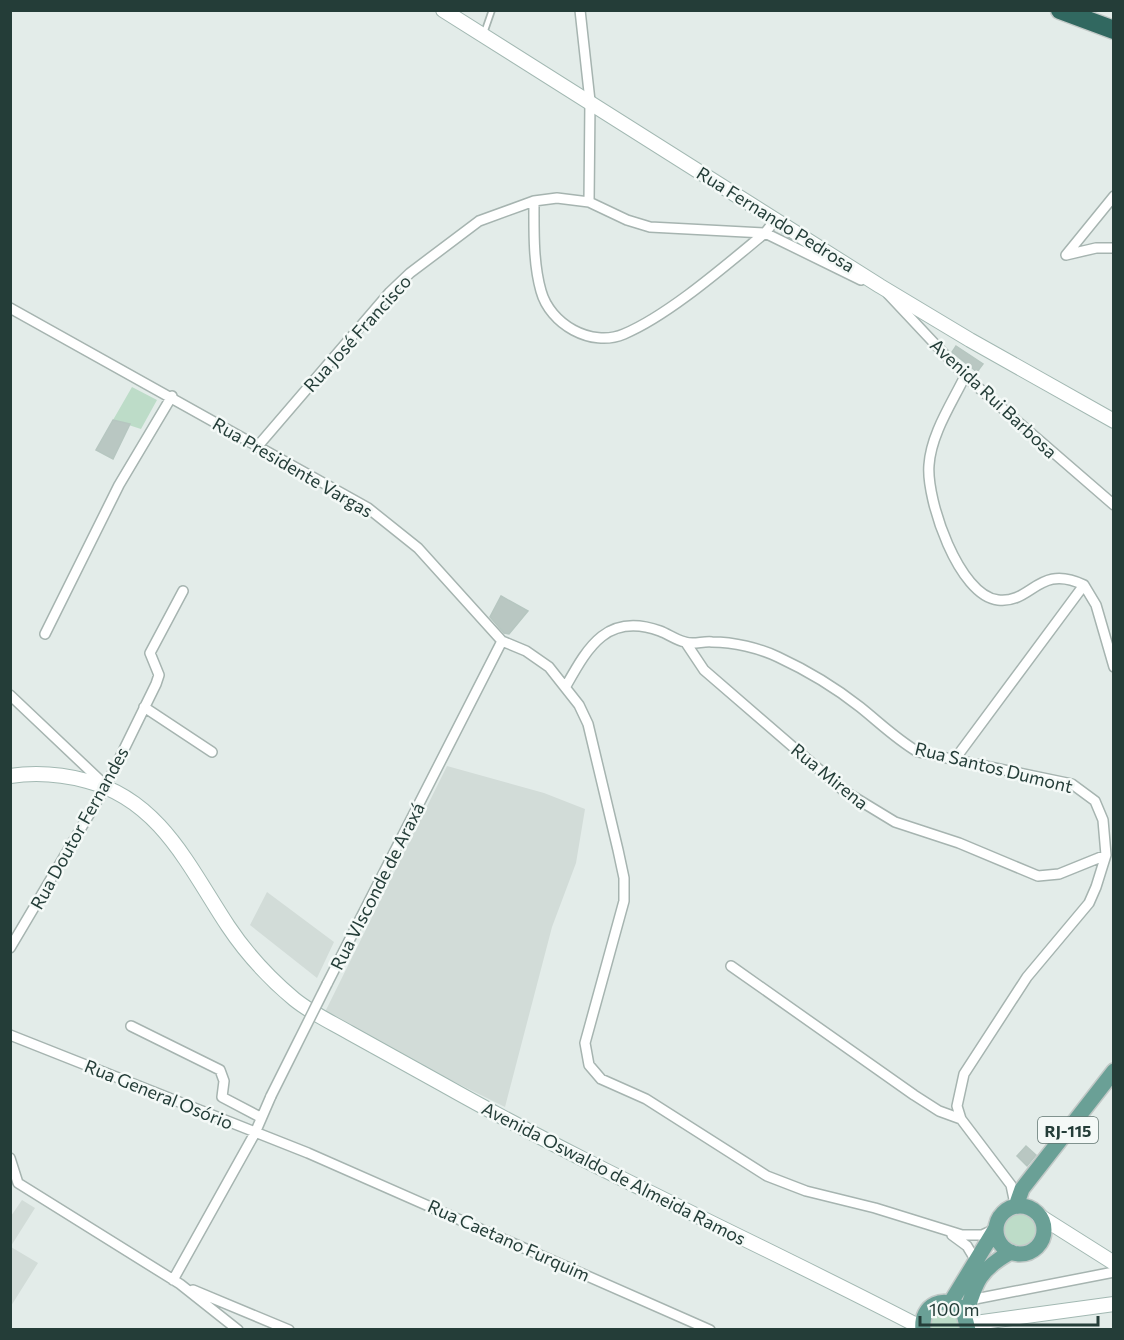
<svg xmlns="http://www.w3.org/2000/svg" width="1124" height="1340" viewBox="0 0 1124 1340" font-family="Commissioner,sans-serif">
  <rect width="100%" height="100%" fill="#e3ece9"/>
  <path fill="#d2dcd8" d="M447,766L544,793L585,809L576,863L552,927L505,1107L396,1053L325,1012Z
    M267,892L334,942L317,978L250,925Z
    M22,1200L35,1208L11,1246V1216Z
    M11,1247L38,1263L11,1306L10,1247Z"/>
  <path fill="#bddcc8" d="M132,387L157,400L141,429L113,420Z
    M1001 1230a20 20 0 1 1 40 0a20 20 0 1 1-40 0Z
    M937,1309H954L963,1330L929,1329L930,1318Z"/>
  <path fill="#b9c7c2" stroke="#b6c6c0" stroke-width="1.5" d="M956,346L983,364L977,372L952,352Z
    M113,420L130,424L113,459L96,450Z
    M501,596L528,611L509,634L504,633L490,617Z
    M1026,1146L1036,1155L1027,1166L1017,1156Z"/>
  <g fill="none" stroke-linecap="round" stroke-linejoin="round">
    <defs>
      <path id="lane" d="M484,33L492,10"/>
      <path id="street" d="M580,10L590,101L589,202
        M1114,196L1066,255L1096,248H1114
        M534,201C534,230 533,263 541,291C550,324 591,348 624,334C669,315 726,265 765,233L776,219
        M888,294L965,376L1114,505
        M10,308L368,508L418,548L502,641L526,651L549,667L579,705L588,724L618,850L624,878V901L585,1043L589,1065L601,1079L646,1099L767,1176L806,1191L875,1208L962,1235H982L993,1230
        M965,376C952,403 931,434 929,465C926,500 959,596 998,600C1032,604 1038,563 1084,585L1096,605L1114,667
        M257,447L390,292L410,273L479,221L534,201L557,198L589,202L627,220L650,227L765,233L861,280
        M45,634L119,485L172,396
        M686,643L704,670L844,791L895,822L959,843L1038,876L1059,874L1106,855
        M566,686C588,647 607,612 660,631C668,634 676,640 685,642C693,645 703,641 712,642C734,642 759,648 778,657C806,670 836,688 860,707C880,723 896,739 918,752L1072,784L1095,801L1103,820L1106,855L1096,887L1089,903L1027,977L964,1074L957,1106L961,1119L1011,1185L1015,1204
        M10,695L104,784
        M144,707L212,752
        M955,759L1084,585
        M10,948L106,786L156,684L159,675L150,653L183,591
        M731,966L914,1095L939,1111L961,1119
        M327,984L502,641
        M131,1026L220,1070L224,1081L222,1097L260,1117
        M10,1035L308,1153L710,1330
        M10,1158L18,1183
        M18,1183L180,1284L238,1330
        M952,1235L967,1246L976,1261
        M173,1280L255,1133L271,1096
        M193,1290L289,1330
        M970,1300L1114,1272"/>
      <path id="secondary" d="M443,10L880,286L970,340L1114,421
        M10,776C37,772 61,774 87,781C160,800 189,867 228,926C246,953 269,978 294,999C311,1013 331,1022 350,1033C381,1050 411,1067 442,1084C598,1172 763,1245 922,1328
        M1038,1215L1114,1263
        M968,1324L1114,1304"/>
      <path id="primary" d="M1016,1206L1022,1189L1114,1071
        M996 1230a24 24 0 1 1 48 0a24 24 0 1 1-48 0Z
        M951,1302L996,1228
        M966,1315C975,1282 980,1269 1011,1252
        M923,1330C920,1304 945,1294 963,1310L968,1330"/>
      <path id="highway" d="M1060,10L1114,30"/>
    </defs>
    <use href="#lane" stroke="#a6b4b0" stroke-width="8"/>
    <use href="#street" stroke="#a6b4b0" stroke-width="12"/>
    <use href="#secondary" stroke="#a2b8b2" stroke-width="16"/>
    <use href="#primary" stroke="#c2c9c7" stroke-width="18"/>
    <use href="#highway" stroke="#c2c9c7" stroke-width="21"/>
    <use href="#lane" stroke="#fff" stroke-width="4.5"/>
    <use href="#street" stroke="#fff" stroke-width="9"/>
    <use href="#secondary" stroke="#fff" stroke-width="14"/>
    <use href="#primary" stroke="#6aa096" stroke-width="15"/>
    <use href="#highway" stroke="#316860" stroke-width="18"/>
    <defs>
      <path id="street-bridge" d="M271,1096L327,984"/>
    </defs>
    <use href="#street-bridge" stroke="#a6b4b0" stroke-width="12" stroke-linecap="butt"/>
    <use href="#street-bridge" stroke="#fff" stroke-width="9"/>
  </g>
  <g text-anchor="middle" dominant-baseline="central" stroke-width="5" stroke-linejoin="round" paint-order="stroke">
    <rect fill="#f4f9f7" stroke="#627571" stroke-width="1.5" x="1038" y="1117" width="60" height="26" rx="4.5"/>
    <g font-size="16" font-weight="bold" fill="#243d38">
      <text x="1068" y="1130">RJ-115</text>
    </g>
    <g font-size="18" fill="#243d38" stroke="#f4f9f7">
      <text transform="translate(776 219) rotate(32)">Rua Fernando Pedrosa</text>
      <text transform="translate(357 333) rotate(-48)">Rua José Francisco</text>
      <text transform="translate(994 398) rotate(43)">Avenida Rui Barbosa</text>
      <text transform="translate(293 467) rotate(30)">Rua Presidente Vargas</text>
      <text transform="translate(994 767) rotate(14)">Rua Santos Dumont</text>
      <text transform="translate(830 776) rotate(39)">Rua Mirena</text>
      <text transform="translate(79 828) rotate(-61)">Rua Doutor Fernandes</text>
      <text transform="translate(377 886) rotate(-63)">Rua VIsconde de Araxá</text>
      <text transform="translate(159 1094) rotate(22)">Rua General Osório</text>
      <text transform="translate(614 1173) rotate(27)">Avenida Oswaldo de Almeida Ramos</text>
      <text transform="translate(509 1240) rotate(24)">Rua Caetano Furquim</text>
    </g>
  </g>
  <rect width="1124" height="1340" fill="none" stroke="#243d38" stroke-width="24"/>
  <path d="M920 1316v9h178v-9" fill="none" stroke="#243d38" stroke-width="3"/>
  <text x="929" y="1316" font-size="18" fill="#243d38" stroke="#f4f9f7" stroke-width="4.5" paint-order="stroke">100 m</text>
</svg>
